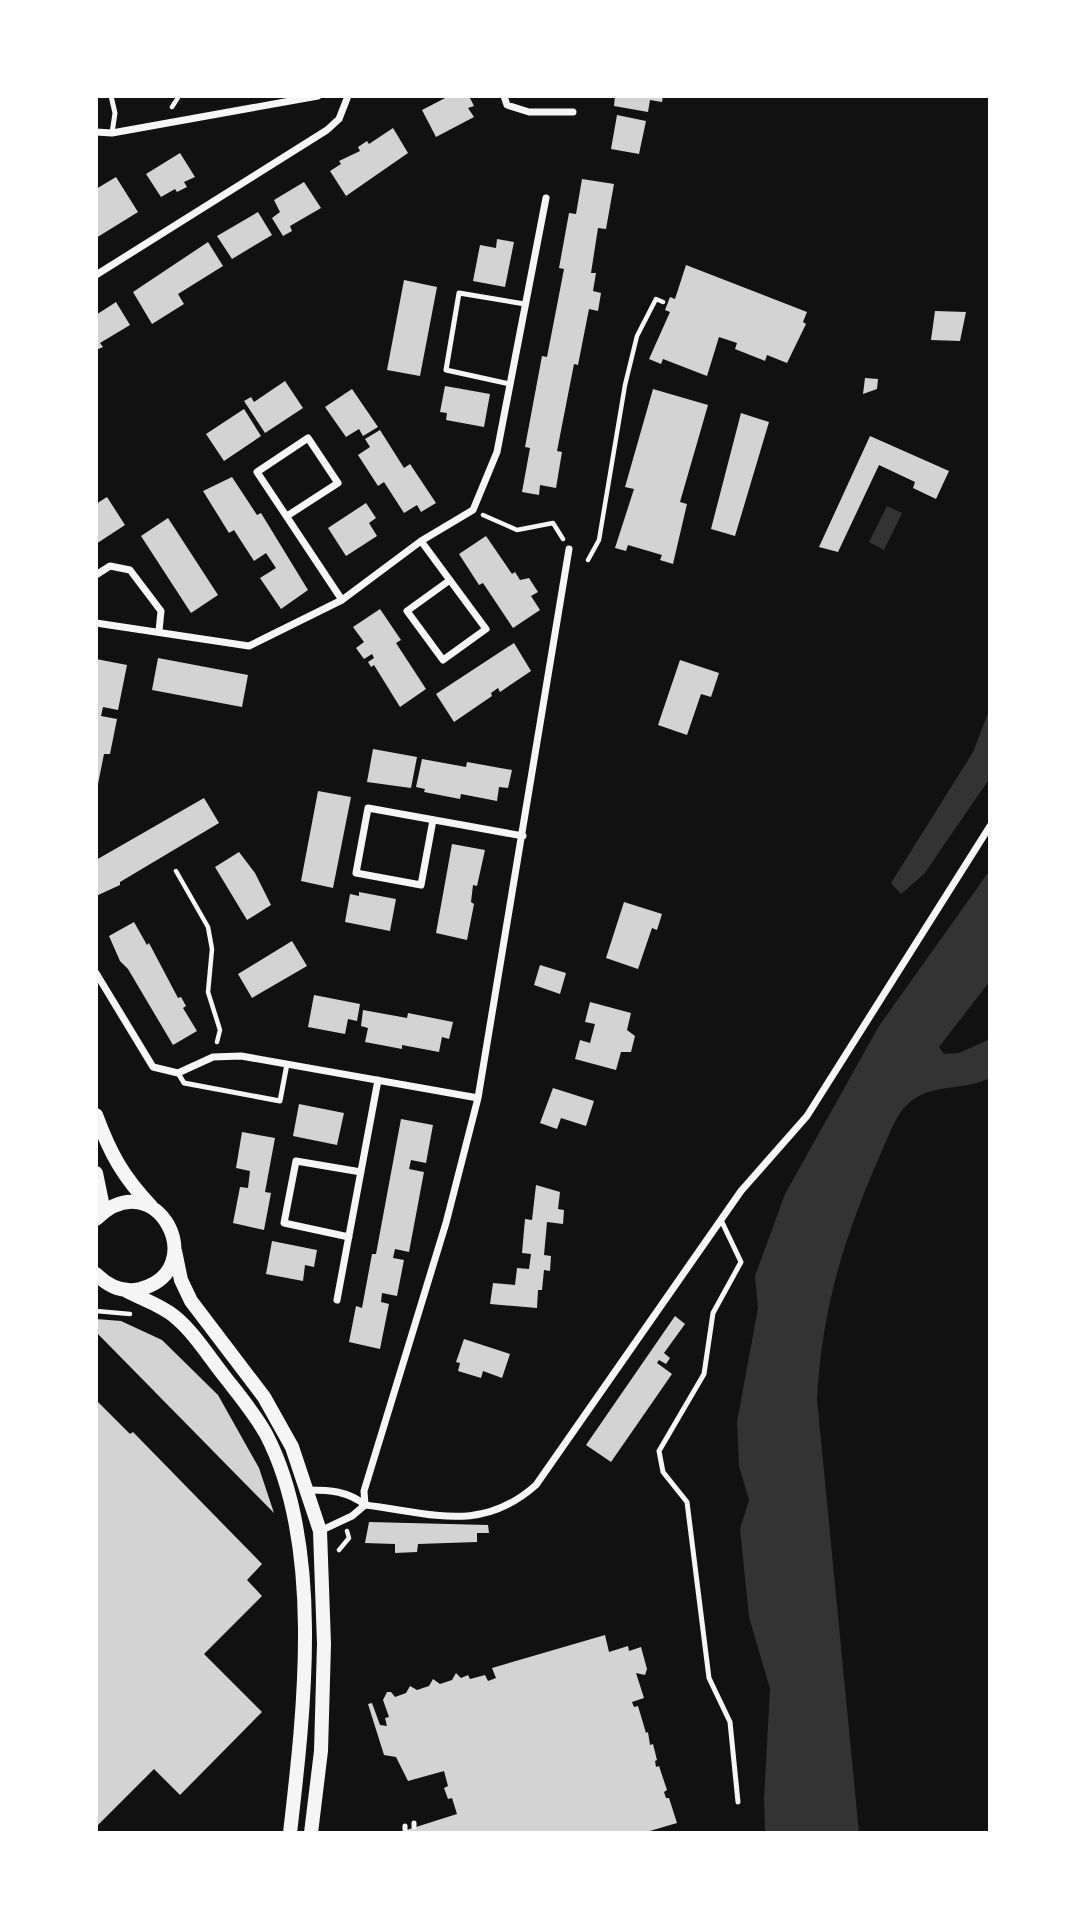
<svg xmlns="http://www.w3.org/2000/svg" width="1086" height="1929" viewBox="0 0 1086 1929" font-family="Inter,sans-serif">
  <rect width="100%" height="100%" fill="#111"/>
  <path fill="#333" d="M887,506L902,513L884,550L869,542Z
    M990,708V778L924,874L901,894L891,883L973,752Z
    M990,870V981L939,1047L944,1054L959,1053L990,1039V1078C966,1090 936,1084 914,1099C896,1111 890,1134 881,1153C844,1237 822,1308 817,1399L859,1833H765L764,1798L770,1689L749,1617L740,1529L749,1500L739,1466L737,1422L758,1308L755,1276L785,1194L879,1026Z"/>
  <path fill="#d3d3d3" d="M449,96H469L474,106L468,108L474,117L436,137L422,110Z
    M615,96L621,97L663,96L662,102L650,100L648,112L614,106Z
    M617,115L646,121L639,154L611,149Z
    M393,128L408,153L346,196L330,171L341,164L339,161L360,151L358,147L367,141L369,144Z
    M180,153L195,177L184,182L187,187L177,192L175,189L161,197L146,174Z
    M116,177L138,212L96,238V189Z
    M582,179L614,184L606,229L598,228L591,273H596L593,291L601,293L598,311L589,309L578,365L574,364L557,451L562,452L556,488L540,485L539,495L522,492L530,448L525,447L542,356L547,357L564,269L559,268L569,213L576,214Z
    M304,182L321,208L290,226L292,231L283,236L272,218L280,212L274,200Z
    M258,212L272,235L232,259L217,236Z
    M497,239L514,242L505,287L473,281L480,245L496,248Z
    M208,242L223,266L178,294L184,304L152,324L133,292Z
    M686,265L807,312L803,322L806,324L787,363L767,355L765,361L735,349L737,343L719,337L707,376L663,359L661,364L649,359L670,312L665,310L670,297L675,299Z
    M404,280L437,287L420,376L387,370Z
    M116,302L130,325L100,343L103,347L96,350V315Z
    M935,311L966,312L960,341L931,340Z
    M865,378L878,379L877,389L863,394Z
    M285,381L303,408L265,433L244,401L251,397L254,402Z
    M445,386L490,394L484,427L446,420L447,413L440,412Z
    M352,389L378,427L363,436L359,429L346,437L325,407Z
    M653,389L708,405L680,502L687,504L673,564L660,560L662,555L628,545L626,551L615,548L634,489L625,487Z
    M244,409L261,436L224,461L206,434Z
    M741,413L769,422L735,536L711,529Z
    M380,430L404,468L410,464L436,503L421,512L417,505L404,513L384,482L378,486L358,455L370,447L365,439Z
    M870,436L949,471L936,499L913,488L915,482L879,465L838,552L819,547Z
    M232,477L257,515L261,513L308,590L281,609L260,578L276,568L266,553L254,561L234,530L229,533L203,491Z
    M107,497L125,525L96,544V504Z
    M366,503L376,518L369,523L377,536L346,556L328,528Z
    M168,518L218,595L191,613L141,536Z
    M486,536L512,574L515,572L520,580L529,578L538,592L531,596L540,610L513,628L483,583L479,585L459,554Z
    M380,609L401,640L396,643L426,689L400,707L374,665L371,667L368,662L374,658L372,654L364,659L356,648L364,642L353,627Z
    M514,643L531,671L500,692L498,688L491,693L492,696L454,722L436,694Z
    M158,658L248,675L242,707L152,690Z
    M96,659L127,665L118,710L103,707L101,716L117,719L110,754H104L97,789Z
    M680,660L719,673L711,697L701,694L687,735L658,725Z
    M373,749L417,757L411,788L367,782Z
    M422,759L466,767L467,762L512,770L508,788L499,787L497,801L461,794L460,799L424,792L425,789L416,787Z
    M318,791L351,797L333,888L301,881Z
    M204,798L219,823L120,882V885L96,896V860Z
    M452,844L485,850L477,886L473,885L471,902L474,904L467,940L436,933Z
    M239,852L255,873L271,905L247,920L215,867Z
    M359,892L396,899L390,931L345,922L350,894L359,896Z
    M624,902L662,914L657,930L652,928L638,969L606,958Z
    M134,922L147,945L149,943L178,998L181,997L186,1006L183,1008L197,1031L173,1045L128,969L120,961L109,936Z
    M292,941L307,966L252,998L238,974Z
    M540,965L566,973L560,994L534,985Z
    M314,995L360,1004L357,1021L348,1019L345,1034L308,1027Z
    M590,1002L631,1013L627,1030L635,1036L631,1052H621L616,1070L575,1059L580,1040L590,1043L595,1024L585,1022Z
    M363,1010L407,1018L408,1013L453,1022L449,1039L442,1037L439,1052L402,1045V1049L365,1042L368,1028L361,1026Z
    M553,1088L594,1101L586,1126L561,1118L557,1129L540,1123Z
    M299,1104L344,1113L337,1145L293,1136Z
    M401,1119L433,1125L426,1163L411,1160L409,1169L424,1172L409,1252L395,1249L393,1258L404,1260L397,1296L382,1293L381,1302L389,1304L380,1349L349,1342L356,1306L362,1308L372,1254H376Z
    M242,1132L275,1138L265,1192L271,1193L264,1230L233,1223L240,1187L248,1188L250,1171L236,1168Z
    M536,1185L560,1192L558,1209L564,1210L563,1224L547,1222L544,1255L551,1256L550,1271L544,1270L542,1290H538L537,1308L490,1304L493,1283L515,1285L517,1268L529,1269L531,1254L522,1253L525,1219L532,1220Z
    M272,1241L317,1250L314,1267L305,1265L303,1281L266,1274Z
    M675,1316L685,1324L664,1353L670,1358L666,1364L659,1360L657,1363L672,1374L611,1462L586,1445Z
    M96,1319L121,1321L162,1340L218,1395L259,1468L274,1513L96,1332Z
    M464,1339L510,1354L502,1378L483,1371L481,1378L458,1371L460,1363L456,1362Z
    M96,1400L130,1434L133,1432L262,1564L247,1580L262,1596L204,1654L262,1712L180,1795L154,1769L96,1827Z
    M369,1522L488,1525L489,1533H477V1542L418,1544L417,1552L395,1553V1544L365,1543Z
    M605,1635L609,1652L628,1646L629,1651L641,1647L647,1669L645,1675L636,1673L644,1698L632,1702L634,1707L638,1706L646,1733L648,1732L650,1745L653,1744L657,1760L655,1761L656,1767L659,1766L667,1790L664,1792L666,1798H669L677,1823L643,1833H397L457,1814L452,1798L448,1799L444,1788L448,1786L444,1771L408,1781L396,1757L384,1755L368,1704L372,1703L380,1725L387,1726L385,1718L389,1717L383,1700L387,1692H391L395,1697L406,1693L410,1686L417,1690L429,1686L433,1679L440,1684L452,1680L456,1673L461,1678L468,1675L470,1679L485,1675L488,1681L496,1678L492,1668Z"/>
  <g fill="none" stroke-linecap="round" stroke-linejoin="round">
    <path stroke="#f5f5f5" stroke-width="4.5" d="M172,107L179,96
      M483,515L517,530L553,523L563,539
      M588,560L599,540L625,385L637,336L656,299L663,302
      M176,871L208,927L212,949L208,992L220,1030L217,1042
      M96,1311L130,1314
      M339,1550L349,1538L347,1531"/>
    <path stroke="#f5f5f5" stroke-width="5" d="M111,96L115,113L112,133
      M510,384L446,370L459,293L525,304
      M178,1073L184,1083L280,1101L287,1064
      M721,1220L741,1262L713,1313L704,1374L659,1451L663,1472L687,1502L709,1678L730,1722L738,1802
      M414,1827V1823
      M405,1830V1826"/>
    <path stroke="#f5f5f5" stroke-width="7" d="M504,96L507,105L529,112H573
      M96,132L112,133L318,96
      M96,275L327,130L339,119L348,96
      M287,516L338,483L308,438L257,472L342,600
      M421,541L486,629L443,660L407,611L450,580
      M96,575L110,566L130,570L161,611L159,631
      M96,623L249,646L342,600L421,541L473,510L497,452L546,198
      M433,820L421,885L356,873L368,808L523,836
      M96,973L153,1067L178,1073L213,1057L241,1056L478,1098
      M349,1237L284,1223L296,1161L361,1172
      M337,1300L378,1080
      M308,1490C330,1490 348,1491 365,1505
      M365,1505C432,1513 481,1534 536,1485L741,1191L807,1116L990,826
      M365,1505L364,1491L446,1223L478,1098L569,549
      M320,1531L352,1516L365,1505"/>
    <path stroke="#f5f5f5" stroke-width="14" d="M96,1115C110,1153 123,1177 151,1206
      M96,1173L104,1212
      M96,1219C156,1160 213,1270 140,1289C123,1293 108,1286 96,1274
      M175,1251L181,1280L191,1301L264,1397L292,1447L320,1531L324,1644L321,1751L311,1833
      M127,1291C142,1299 161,1305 174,1316C194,1332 209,1357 225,1377C239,1395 255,1414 266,1434C324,1545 304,1712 290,1833"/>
  </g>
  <rect width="1086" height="1929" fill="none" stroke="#ffffff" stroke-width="196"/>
</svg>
